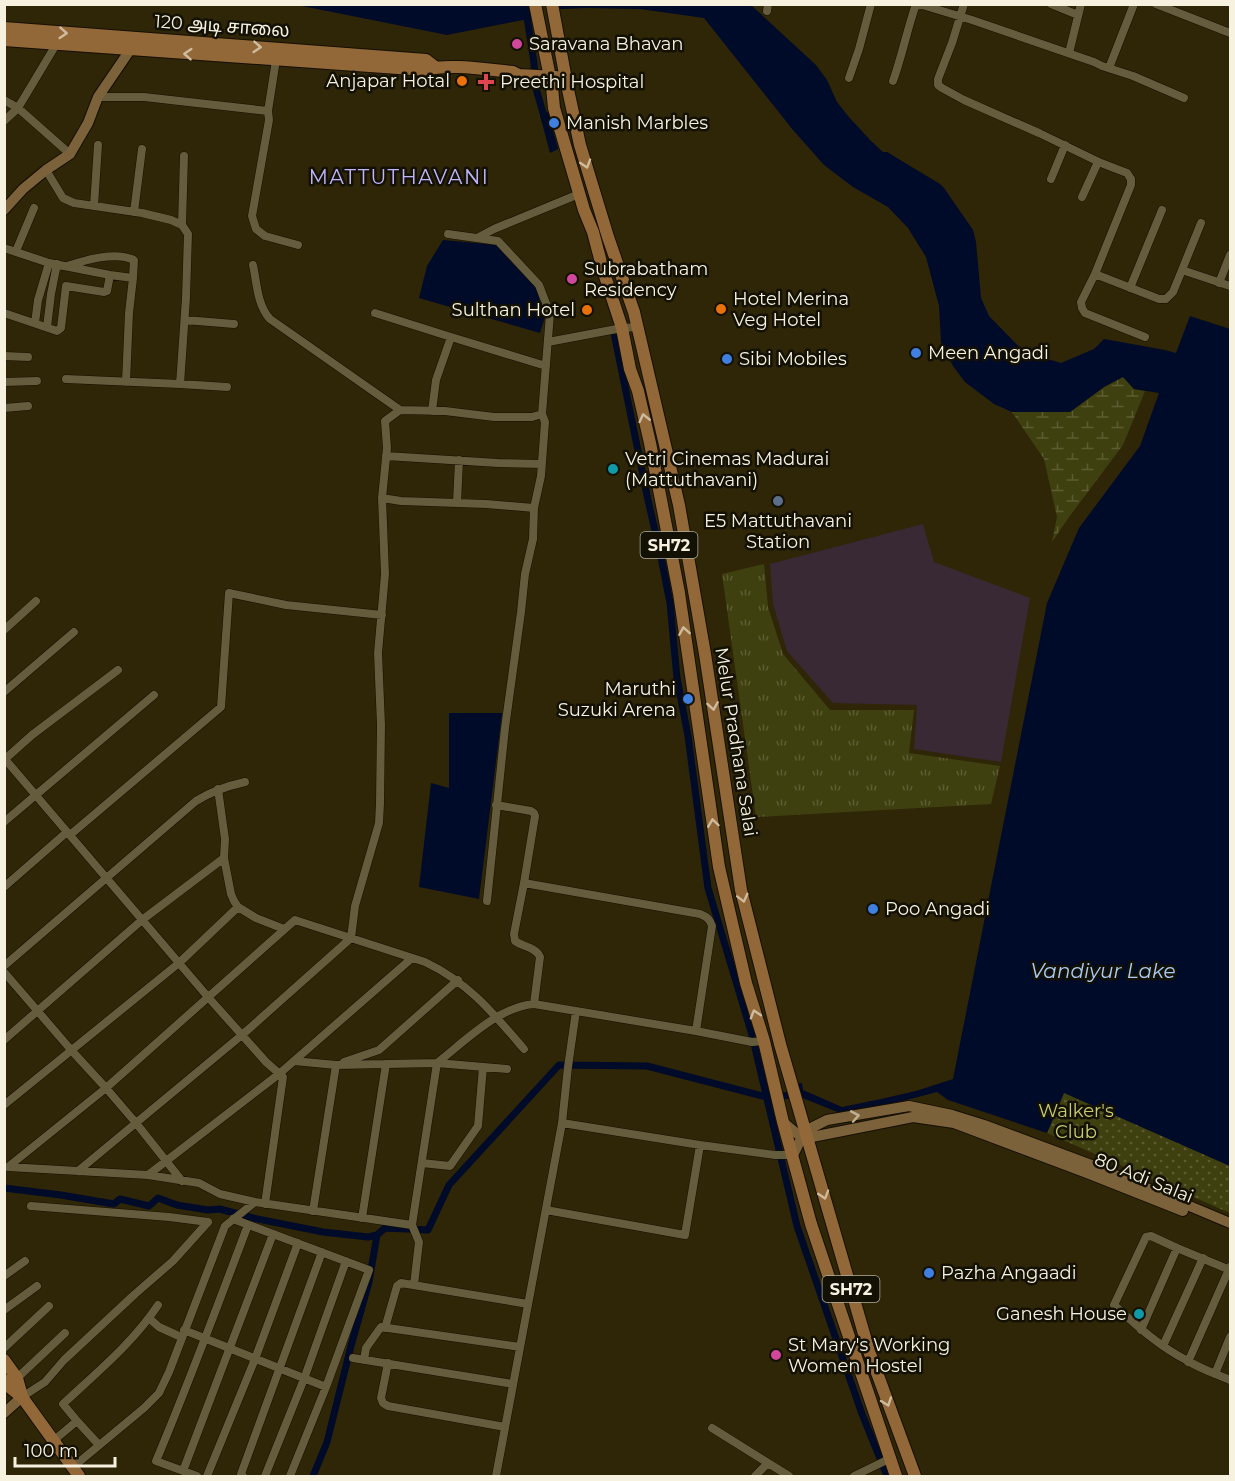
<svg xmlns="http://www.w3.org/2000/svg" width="1235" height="1481" viewBox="0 0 1235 1481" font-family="Montserrat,'Noto Sans Tamil',sans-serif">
  <defs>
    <pattern id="grass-tufts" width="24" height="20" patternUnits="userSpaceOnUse" patternTransform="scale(1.5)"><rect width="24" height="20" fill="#3f4010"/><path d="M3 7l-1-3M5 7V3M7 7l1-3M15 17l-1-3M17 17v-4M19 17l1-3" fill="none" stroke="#5c5c32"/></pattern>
    <pattern id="wetland-marsh" width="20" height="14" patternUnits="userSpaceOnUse" patternTransform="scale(1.5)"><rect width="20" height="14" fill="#3f4010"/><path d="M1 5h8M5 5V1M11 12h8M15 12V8" fill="none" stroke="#5c5c32"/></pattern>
    <pattern id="park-dots" width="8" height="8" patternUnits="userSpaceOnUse" patternTransform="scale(1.5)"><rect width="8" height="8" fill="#3f4010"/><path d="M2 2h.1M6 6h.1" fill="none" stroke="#5c5c32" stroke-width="1.8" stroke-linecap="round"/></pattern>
  </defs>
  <rect width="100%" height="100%" fill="#2f2607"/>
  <path fill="#382935" d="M923,524L934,562L1030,598L1001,762L914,749L917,705L833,703L787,651L773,604L770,564Z"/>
  <path fill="url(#grass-tufts)" d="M764,564L768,607L783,654L830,710H914L909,753L1000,766L991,804L756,817L722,574Z"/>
  <path fill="url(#wetland-marsh)" d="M1123,377L1134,389L1145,391L1123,445L1069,517L1052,542L1057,517L1044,459L1012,412H1070L1104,387Z"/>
  <path fill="url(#park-dots)" d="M1064,1092L1230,1166V1213L1047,1133Z"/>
  <path fill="#000a29" d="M297,5H530L533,18L447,35Z
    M558,5H751L816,65L827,80L837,102L848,116L871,141L883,152H887L940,184L944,188L973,230L976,242L981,298L989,316L1024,352L1061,363L1094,349L1104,339L1165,350L1176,353L1190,316L1230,329V1166L1064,1093L1047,1133L948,1100L937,1092L883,1106L840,1113L800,1097L796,1084L802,1083L803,1090L842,1107L881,1099L916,1091L953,1079L1047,603L1079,528L1140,446L1159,393L1134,389L1123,377L1104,387L1070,412H1012L994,404L965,382L953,366L941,342L939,306L926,257L908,228L888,207L853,187L824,165L793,130L704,18L640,9L587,8L560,9Z
    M548,112L558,149L550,153L540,115Z
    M443,240L497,245L536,288L545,317L540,333L419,298L427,266Z
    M449,713H502L479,899L419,887L431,783L449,788Z"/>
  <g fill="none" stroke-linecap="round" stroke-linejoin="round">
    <path stroke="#000a29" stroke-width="7" d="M525,4L534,63L535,85L545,120
      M614,333L648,500L661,557L670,603L677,678L688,736L708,888L752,1035L797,1226L862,1414L887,1476
      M4,1188L61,1195L114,1204L120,1199L149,1206L158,1198L177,1205L208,1210L220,1209L253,1218L323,1232L368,1237L377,1235
      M313,1476L327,1442L351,1346L369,1282L377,1235L385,1228L428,1230L449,1185L559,1065L647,1066L766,1097L795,1095"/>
    <defs>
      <path id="street" d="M919,4L972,20L1094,62L1102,66L1133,76L1184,98
        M964,4L952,43L938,79V85L942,88L964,100L1039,133L1101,163L1127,173L1131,179V185L1095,274L1081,302L1082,308L1085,313L1145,337
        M1051,4L1078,15
        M1156,4L1230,33
        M767,11L768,4
        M1069,53L1081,4
        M1109,68L1134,4
        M849,78L859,49L871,4
        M893,81C902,56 907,30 916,4
        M98,97H144L268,111L269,120L252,216L256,229L265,236L298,245
        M4,100L18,108L70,154
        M268,111L276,60
        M4,121L18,108L57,43
        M46,170L63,198L74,203L142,213L171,220L182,225L188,234L186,298L180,384L227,387
        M1051,179L1065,145
        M1082,197L1098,162
        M94,206L98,145
        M134,212L142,149
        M182,225L184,156
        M477,238L494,229L579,194
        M4,248L49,263L110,275L133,278L129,313L126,382
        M16,251L34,208
        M253,265C257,283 257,305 270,319L400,410
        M67,266C86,260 115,251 134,260L133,278
        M1182,270L1201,223
        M1095,274L1159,299H1166L1173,292L1182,270L1230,286
        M1219,283L1230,255
        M1130,288L1162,210
        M4,313L57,331L61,328L66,286L104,292L107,291L110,275
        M375,313L451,337L546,366
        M185,320L234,324
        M35,323L38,300L49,263
        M47,327L51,294L57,264
        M548,342L622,328L638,327
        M4,356L28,357
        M66,379L180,384
        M4,382L37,381
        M4,408L28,406
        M432,411L436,380L451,337
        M386,456L498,463L541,464
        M382,498L401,501L486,504L534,508
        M457,503L459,460
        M4,630L36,601
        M4,692L74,632
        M4,758L208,997L266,1062L283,1077L265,1204
        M4,760L32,735L118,670
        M218,789L225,839L224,858L231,894L234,901L238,907L256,918L284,929
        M496,805L531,811L534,813L535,816L524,883L700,914C707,917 710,919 712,926L696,1031
        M4,822L154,695
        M70,835L221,707L229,593L286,605L382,615
        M524,883L514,934L515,941C523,947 536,947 540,957L534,1004
        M4,887L67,832
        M487,901L505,728L521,612L525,574L533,539L534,508L541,476L545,422L542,414
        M4,966L196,801C212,791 227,786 245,782
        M4,972L72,1051L106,1088L136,1123L182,1181
        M4,1040L142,920L224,858
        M294,1061L336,1065L313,1211
        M344,1062L379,1050L458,980
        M336,1065L437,1063L507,1069
        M4,1105L179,963L238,907
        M562,1123L568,1067L576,1011
        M422,1163L450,1166L478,1126L483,1067
        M78,1171L242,1035L351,938L355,906L379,823L380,803L381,725L378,653L385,574L382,498L387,448L385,421L400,410L445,411L494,417H532L542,414L550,314L539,285L498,241L448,234
        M148,1175L279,1074L412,958
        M255,1202L220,1194L199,1183L148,1175L8,1167L106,1088L295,920L425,962C469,983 493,1013 524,1049
        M31,1206L169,1217L208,1222
        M546,1210L685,1235L700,1145
        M362,1218L386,1064
        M233,1219L369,1270L326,1387L290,1476
        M412,1225L419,1242L414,1285
        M1230,1270L1177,1248L1151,1236L1146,1237L1114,1305C1137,1326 1160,1347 1188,1361C1201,1369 1216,1374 1230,1380
        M4,1276L25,1261
        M4,1310L37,1286
        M150,1319L159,1327L181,1337
        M385,1328L397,1286L401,1283L528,1304
        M184,1330L326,1387
        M1141,1330L1177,1248
        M1163,1346L1203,1258
        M4,1348L49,1306
        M353,1358L513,1384
        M364,1360L366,1348L381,1327L520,1347
        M1188,1362L1230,1267
        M388,1363L381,1398L383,1403L388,1406L505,1427
        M1215,1374L1230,1337
        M14,1381L65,1333
        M22,1397L45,1382L64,1360L135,1294L173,1261L208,1222
        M77,1421L63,1404C96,1373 133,1343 158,1305
        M712,1428L768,1463
        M53,1441L77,1421L99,1445
        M73,1467L144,1408L159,1393L169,1372L225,1226L255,1202L412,1225L437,1063C464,1042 498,1007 534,1004L696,1031L752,1042L764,1041
        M183,1471L273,1234
        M197,1476L156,1461C189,1383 218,1304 248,1225
        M207,1476L255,1359L298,1243
        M243,1476L241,1474L322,1252
        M265,1476L304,1379L346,1261
        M496,1476L562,1123L700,1145L775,1155H793
        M755,1476L768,1463L789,1476
        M854,1476L889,1459"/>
      <path id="secondary" d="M4,210L23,189L46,170L70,154L88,123L98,97L130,50L134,42
        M783,1122L801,1137L807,1138L913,1117L954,1123L1087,1173L1183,1211
        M793,1155L805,1131L827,1120L909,1106L952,1115L984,1125L1094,1166L1230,1223
        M4,1413L22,1397"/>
      <path id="primary" d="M535,4L552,87L554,108L584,210L593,232L603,270L622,328L630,369L638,391L650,443L679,593L719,867L746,983L764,1041L783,1122L811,1224L896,1476
        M552,4L567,85L580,145L608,237L634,312L679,505L705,654L741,890L780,1044L869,1351L915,1476
        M4,28L426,60L435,67
        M4,40L426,70C447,63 489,70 513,72L519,75L556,77
        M4,1360L17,1378L22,1396
        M4,1380L8,1386L22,1397L79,1476"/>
    </defs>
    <use href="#street" stroke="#150f00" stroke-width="9"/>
    <use href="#secondary" stroke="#150f00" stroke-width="12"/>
    <use href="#primary" stroke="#150f00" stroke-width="14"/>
    <use href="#street" stroke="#655b3d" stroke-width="8"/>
    <use href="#secondary" stroke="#7c623a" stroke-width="10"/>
    <use href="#primary" stroke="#936838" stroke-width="12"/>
  </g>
  <defs><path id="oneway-chevron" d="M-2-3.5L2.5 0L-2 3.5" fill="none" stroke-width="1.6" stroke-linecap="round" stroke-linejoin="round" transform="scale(1.5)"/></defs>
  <g stroke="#cfbb9d">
    <use href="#oneway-chevron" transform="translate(63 33) rotate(4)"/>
    <use href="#oneway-chevron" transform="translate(257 47) rotate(4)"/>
    <use href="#oneway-chevron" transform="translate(188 54) rotate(-176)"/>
    <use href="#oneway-chevron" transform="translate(586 164) rotate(73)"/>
    <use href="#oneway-chevron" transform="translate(644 418) rotate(-103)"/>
    <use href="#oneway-chevron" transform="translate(684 631) rotate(-99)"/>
    <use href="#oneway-chevron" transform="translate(713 706) rotate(81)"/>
    <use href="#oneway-chevron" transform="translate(713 823) rotate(-98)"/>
    <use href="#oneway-chevron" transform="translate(743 898) rotate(76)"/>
    <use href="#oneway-chevron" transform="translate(755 1014) rotate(-107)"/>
    <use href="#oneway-chevron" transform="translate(824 1195) rotate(73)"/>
    <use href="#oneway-chevron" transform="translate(887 1402) rotate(70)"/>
  </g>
  <use stroke="#c0b195" href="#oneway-chevron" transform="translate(855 1116) rotate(-10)"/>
  <g fill="#d1479c" stroke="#131004" stroke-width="2">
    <circle cx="517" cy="44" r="6"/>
    <circle cx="572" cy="279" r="6"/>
    <circle cx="776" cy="1355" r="6"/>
  </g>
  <g fill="#e8710a" stroke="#131004" stroke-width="2">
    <circle cx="462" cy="81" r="6"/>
    <circle cx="721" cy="309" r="6"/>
    <circle cx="587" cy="310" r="6"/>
  </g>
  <path fill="#e0444e" stroke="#131004" stroke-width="2" d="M483 73h6v6h6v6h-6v6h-6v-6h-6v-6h6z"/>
  <g fill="#3f7fe0" stroke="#131004" stroke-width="2">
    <circle cx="554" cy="123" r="6"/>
    <circle cx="916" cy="353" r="6"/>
    <circle cx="727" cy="359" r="6"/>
    <circle cx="688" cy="699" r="6"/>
    <circle cx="873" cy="909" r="6"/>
    <circle cx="929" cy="1273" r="6"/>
  </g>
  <g fill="#0f9aa8" stroke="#131004" stroke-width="2">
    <circle cx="613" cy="469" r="6"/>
    <circle cx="1139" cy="1314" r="6"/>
  </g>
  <circle fill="#5c6f8a" stroke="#131004" stroke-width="2" cx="778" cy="501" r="6"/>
  <g text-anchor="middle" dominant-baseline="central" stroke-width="5" stroke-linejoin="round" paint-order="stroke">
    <g fill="#131004" stroke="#b3ae9e" stroke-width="1.5">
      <rect x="640.5" y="532" width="57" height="26" rx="4.5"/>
      <rect x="822.5" y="1276" width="57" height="26" rx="4.5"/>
    </g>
    <g font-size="16" font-weight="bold" fill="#f7f2e0">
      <text x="669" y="545">SH72</text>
      <text x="851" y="1289">SH72</text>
    </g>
    <g font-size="18" fill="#f7f2e0" stroke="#131004">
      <text transform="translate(222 26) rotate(4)">120 அடி சாலை</text>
      <text transform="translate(736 742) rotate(81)">Melur Pradhana Salai</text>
      <text transform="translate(1144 1178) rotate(22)">80 Adi Salai</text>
    </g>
    <g font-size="18" fill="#f7f2e0" stroke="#131004" text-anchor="start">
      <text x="529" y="44">Saravana Bhavan</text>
      <text x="450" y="81" text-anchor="end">Anjapar Hotal</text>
      <text x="500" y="82">Preethi Hospital</text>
      <text x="566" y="123">Manish Marbles</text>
      <text x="584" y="269">Subrabatham<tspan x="584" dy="21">Residency</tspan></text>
      <text x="733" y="299">Hotel Merina<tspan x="733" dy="21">Veg Hotel</tspan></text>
      <text x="575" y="310" text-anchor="end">Sulthan Hotel</text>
      <text x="928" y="353">Meen Angadi</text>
      <text x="739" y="359">Sibi Mobiles</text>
      <text x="625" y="459">Vetri Cinemas Madurai<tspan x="625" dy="21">(Mattuthavani)</tspan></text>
      <text x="778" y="521" text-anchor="middle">E5 Mattuthavani<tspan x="778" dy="21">Station</tspan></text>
      <text x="676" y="689" text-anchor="end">Maruthi<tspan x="676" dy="21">Suzuki Arena</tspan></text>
      <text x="885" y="909">Poo Angadi</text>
      <text x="941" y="1273">Pazha Angaadi</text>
      <text x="1127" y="1314" text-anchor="end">Ganesh House</text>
      <text x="788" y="1345">St Mary's Working<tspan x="788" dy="21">Women Hostel</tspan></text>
    </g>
    <g font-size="18" fill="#c9cc6d" stroke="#131004">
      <text x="1076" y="1111">Walker's<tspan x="1076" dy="21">Club</tspan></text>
    </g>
    <g font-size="20" letter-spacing="1.5" fill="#c0b5fc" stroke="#131004">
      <text x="399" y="177">MATTUTHAVANI</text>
    </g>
    <g font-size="20" font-style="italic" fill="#abccf8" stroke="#131004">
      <text x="1103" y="971">Vandiyur Lake</text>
    </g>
  </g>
  <rect width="1235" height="1481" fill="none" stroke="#f7f2e0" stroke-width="12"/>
  <path d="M15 1457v9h100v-9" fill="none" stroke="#f7f2e0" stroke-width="3"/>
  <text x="24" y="1457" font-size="18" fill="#f7f2e0" stroke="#131004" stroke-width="4.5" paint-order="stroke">100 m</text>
</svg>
